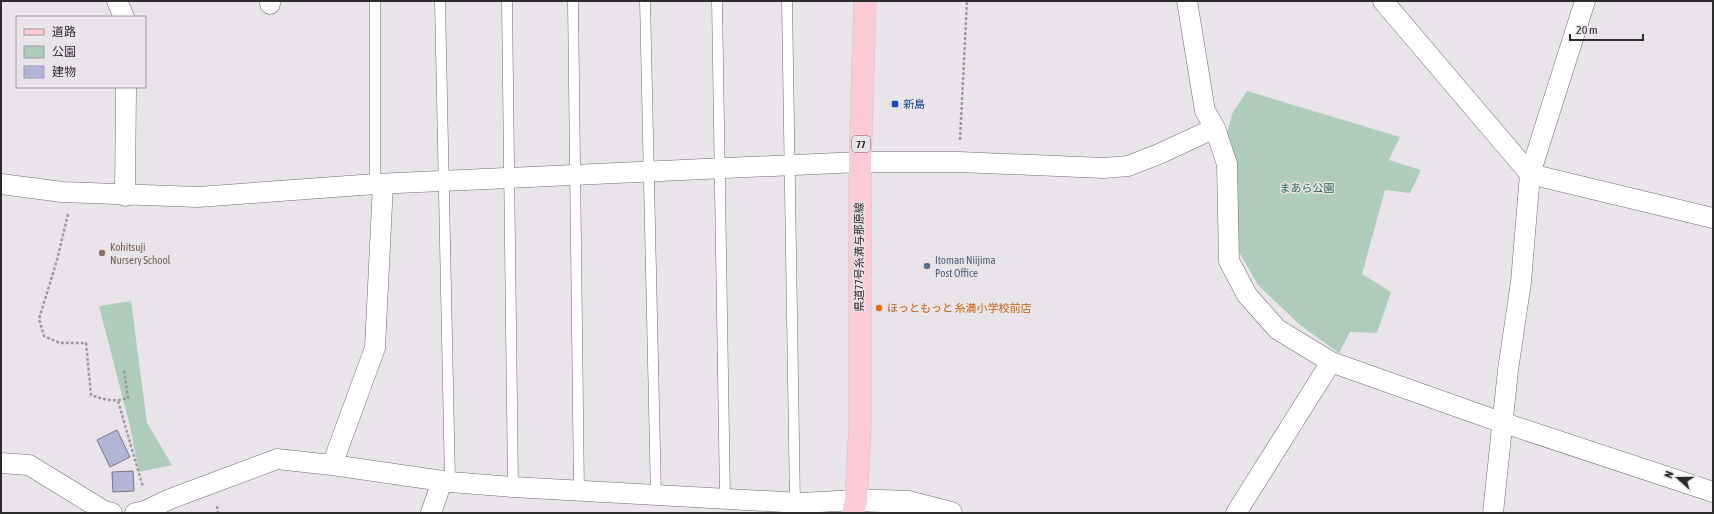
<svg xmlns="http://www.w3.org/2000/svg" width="1714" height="514" viewBox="0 0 1714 514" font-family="'Asap Condensed','Noto Sans JP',sans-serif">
  <rect width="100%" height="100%" fill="#e9e4ea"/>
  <path fill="#adccbc" d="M1247,91L1400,137L1389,160L1421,170L1410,193L1385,190L1362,274L1391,292L1377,333L1350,332L1339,353L1300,325L1258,285L1234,243L1225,139L1233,112Z
    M131,301L147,423L172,465L139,472L130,426L99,306Z"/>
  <path fill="#b3b5d6" stroke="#76777e" d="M117,430L130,457L110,467L97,440Z
    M133,471L134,491L113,492L112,472Z"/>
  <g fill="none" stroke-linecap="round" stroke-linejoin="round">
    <defs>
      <path id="service" d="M375,1V184
        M440,1L450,482
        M507,1L513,487
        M573,1L579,491
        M645,1L656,496
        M717,1L725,499
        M787,1L795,503"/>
      <path id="minor" d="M117,1L124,17
        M270,1V4
        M1383,1L1530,174L1713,218
        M1215,128L1227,164L1229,261L1247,295L1277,329L1331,362L1492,419L1713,492
        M1,184L62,192L198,197L375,184L860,162H959L1104,168L1128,166L1159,154L1215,128L1205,111L1187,1
        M125,196L126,87
        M1,463L29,465L104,511L112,513
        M332,465L375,348L383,184
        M135,513L145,511L170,499L277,459L332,465L450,482L513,487L801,503L856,500
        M431,513L442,481
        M1236,513L1331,362
        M1493,513L1508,370L1521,282L1530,174L1585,1"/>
      <path id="tertiary" d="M856,500L908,502L951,513"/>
      <path id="primary" d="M853,513L856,500L860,428V162L865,1"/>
    </defs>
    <use href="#service" stroke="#6e6a70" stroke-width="11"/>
    <use href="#minor" stroke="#6e6a70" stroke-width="21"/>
    <use href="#tertiary" stroke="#6e6a70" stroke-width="23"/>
    <use href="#primary" stroke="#c4c3c4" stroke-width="23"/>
    <path stroke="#9c999d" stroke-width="2.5" stroke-dasharray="3 2" stroke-linecap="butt" d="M960,140L967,1
      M68,214L57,260L39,319L44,336L60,343H86L91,395C104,400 115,402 128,398L124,370
      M118,401L143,487
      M217,506L218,513"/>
    <use href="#service" stroke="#fff" stroke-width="10"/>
    <use href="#minor" stroke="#fff" stroke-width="20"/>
    <use href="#tertiary" stroke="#fff" stroke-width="22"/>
    <use href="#primary" stroke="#facbd4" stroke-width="22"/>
  </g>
  <rect fill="#1a4fb4" stroke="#e9e4ea" stroke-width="1.5" x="891" y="100" width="8" height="8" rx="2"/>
  <circle fill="#8d6e63" stroke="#e9e4ea" stroke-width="1.5" cx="102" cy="253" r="4"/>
  <circle fill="#5c6f8a" stroke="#e9e4ea" stroke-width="1.5" cx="927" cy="266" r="4"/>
  <circle fill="#e8710a" stroke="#e9e4ea" stroke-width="1.5" cx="879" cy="308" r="4"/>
  <g text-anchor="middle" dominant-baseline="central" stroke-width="3" stroke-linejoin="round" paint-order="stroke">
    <rect fill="#e9e4ea" stroke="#656265" stroke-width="1" x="852" y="136" width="18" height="16" rx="3"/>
    <g font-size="10" font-weight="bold" fill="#2c2a2c">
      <text x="861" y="144">77</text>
    </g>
    <g font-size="11" fill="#164399" stroke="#e9e4ea" text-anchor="start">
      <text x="903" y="104">新島</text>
    </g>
    <g font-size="11" fill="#27644b" stroke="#e9e4ea">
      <text x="1307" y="188">まあら公園</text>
    </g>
    <g font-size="11" fill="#785e54" stroke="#e9e4ea" text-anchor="start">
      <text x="110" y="247">Kohitsuji<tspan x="110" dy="13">Nursery School</tspan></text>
    </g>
    <g font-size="11" fill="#2c2a2c" stroke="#e9e4ea">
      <text transform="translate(859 257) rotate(-90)">県道77号糸満与那原線</text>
    </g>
    <g font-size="11" fill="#4e5e75" stroke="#e9e4ea" text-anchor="start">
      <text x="935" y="260">Itoman Niijima<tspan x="935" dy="13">Post Office</tspan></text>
    </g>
    <g font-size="11" fill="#c56008" stroke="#e9e4ea" text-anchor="start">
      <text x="887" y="308">ほっともっと 糸満小学校前店</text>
    </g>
  </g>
  <rect width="1714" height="514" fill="none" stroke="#2c2a2c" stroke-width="4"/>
  <rect x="16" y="16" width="130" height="72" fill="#e9e4ea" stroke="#9d9a9e"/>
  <rect x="24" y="29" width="20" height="6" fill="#facbd4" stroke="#9d9a9e"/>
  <text x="52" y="36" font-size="12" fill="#2c2a2c">道路</text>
  <rect x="24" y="46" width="20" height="12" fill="#adccbc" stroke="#9d9a9e"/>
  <text x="52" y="56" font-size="12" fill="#2c2a2c">公園</text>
  <rect x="24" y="66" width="20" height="12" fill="#b3b5d6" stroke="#9d9a9e"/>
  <text x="52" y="76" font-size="12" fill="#2c2a2c">建物</text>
  <g transform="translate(1678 478) rotate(291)" stroke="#e9e4ea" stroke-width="3" paint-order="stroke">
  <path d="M0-3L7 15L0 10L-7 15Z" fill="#2c2a2c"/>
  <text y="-6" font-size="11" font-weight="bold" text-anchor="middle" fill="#2c2a2c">N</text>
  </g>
  <path d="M1570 34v6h73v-6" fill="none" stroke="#2c2a2c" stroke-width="2"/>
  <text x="1576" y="34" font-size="12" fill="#2c2a2c" stroke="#e9e4ea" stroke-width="3" paint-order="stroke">20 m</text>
</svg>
